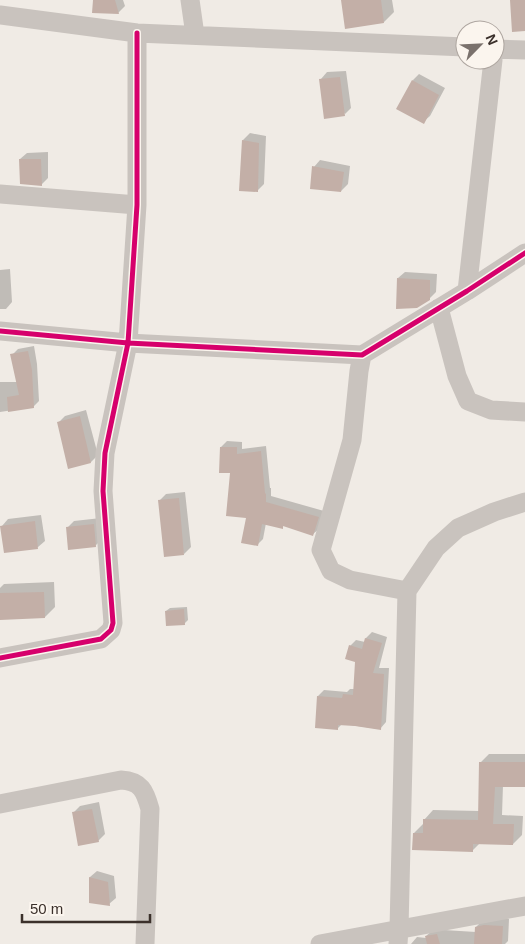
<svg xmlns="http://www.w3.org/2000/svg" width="525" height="944" viewBox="0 0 525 944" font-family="Arial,sans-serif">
  <rect width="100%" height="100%" fill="#f0ebe5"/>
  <path fill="#0003" d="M94,0H123L125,6L118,13Z
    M342,0H392L394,12L384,22Z
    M346,71L351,108L345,114L321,79L327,72Z
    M419,74L445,88L430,116L423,122L413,80Z
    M250,133L266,136L264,184L257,191L243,140Z
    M48,152V178L41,185L20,159L27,153Z
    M320,160L350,166L348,184L341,191L314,167Z
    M10,269L12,302L6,309H0V270Z
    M405,272L437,274L436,292L429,299L398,278Z
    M34,346L37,364L39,401L33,407L0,412V382H17L12,355L18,349Z
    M86,410L98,455L91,462L69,467L58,423L65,416Z
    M227,441L242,442V449L266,446L270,488H271V496L324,511L319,529L313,534L285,525L282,527L266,523L263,539L257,545L232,472L221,447Z
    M185,492L191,547L184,554L159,501L166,494Z
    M41,515L45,541L38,547L5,552L2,526L8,519Z
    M101,518L102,539L95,546L67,528L74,521Z
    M54,582L55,607L45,617L0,619V588L4,584Z
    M187,607L188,620L184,624L166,611L170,608Z
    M372,632L387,637L379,668H389L386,722L380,729L342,724L337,729L318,696L324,690L347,692L350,689H355L356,661L350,646L356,640L365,642L366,638Z
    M489,754H525V785H503L502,815L523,816L522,835L513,844L480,843L473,850L414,833L423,824L424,820L433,810L479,811L480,763Z
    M99,802L105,834L98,841L73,813L80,806Z
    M97,871L114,876L116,898L109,904L90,902V877Z
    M492,919H509L508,941L505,944H411L417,937L426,938V936L433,930L444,928V930L476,932V927L483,920Z"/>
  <path fill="#c3afa7" d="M93,0H115L119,14L92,13Z
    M341,0H381L384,23L345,29Z
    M510,0H525V31L512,32Z
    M340,77L345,116L324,119L319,79Z
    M412,80L439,95L424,124L396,109Z
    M242,140L259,143L258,192L239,191Z
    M19,159H41L42,186L20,184Z
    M312,166L344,172L341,192L310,189Z
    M397,278L430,280V300L417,308L396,309Z
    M28,351L32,370L34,408L8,412L7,397L19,395L10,354Z
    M80,416L91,463L68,469L57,422Z
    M220,447H237V454L261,451L265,493L266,494V502L319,517L313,536L283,526V529L262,524L258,546L241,543L246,518L226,516L230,473H219Z
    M179,498L184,555L164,557L158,500Z
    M35,521L38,549L4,553L0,526Z
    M94,524L96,547L68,550L66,527Z
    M44,592L45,618L0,620V593Z
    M184,609L185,625L166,626L165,611Z
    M365,638L382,643L373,673L384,674L381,730L355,726L338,725V730L315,728L317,696L342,698L343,694L353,695L355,662L345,659L349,645L362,649Z
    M479,762H525V787H495L493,824H514L513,845L473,844V852L412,850L413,833H423V819L478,820Z
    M92,809L99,842L78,846L72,812Z
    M89,877L108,882L110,906L89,903Z
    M484,925L503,926L502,944H474L475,927Z
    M437,934L440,944H427L425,936Z"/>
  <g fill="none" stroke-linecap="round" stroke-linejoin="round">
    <path stroke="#c9c3be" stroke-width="19" d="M190,0L195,35
      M0,15L137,33L465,47
      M495,49L525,50
      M0,194L137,205
      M467,291L493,60
      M439,308L457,376L468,401L491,410L525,412
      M0,331L128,343L362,355L467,291L525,253
      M362,355L359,371L352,440L321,550L331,571L350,580L407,591
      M0,658L101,639L111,630L113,623L103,491L105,453L128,343L137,205V33
      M0,804L121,780C141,781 145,791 150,809L145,944
      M320,944L525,906
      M398,944L399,929L407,591L436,548L458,528L494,512L525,502"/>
    <defs>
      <path id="cycleway" d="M0,331L128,343L362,355L467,291L525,253
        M0,658L101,639L111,630L113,623L103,491L105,453L128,343L137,205V33"/>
    </defs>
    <use href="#cycleway" stroke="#fbf5ee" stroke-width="8"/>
    <use href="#cycleway" stroke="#d6006c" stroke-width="5"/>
  </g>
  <g transform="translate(480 45) rotate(66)"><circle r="24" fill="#fbf5ee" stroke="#aea6a0"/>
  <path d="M0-4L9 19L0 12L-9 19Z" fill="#7a716c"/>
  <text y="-8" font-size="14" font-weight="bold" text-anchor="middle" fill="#3b302b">N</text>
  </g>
  <path d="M22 914v8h128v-8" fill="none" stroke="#3b302b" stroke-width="2.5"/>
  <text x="30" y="914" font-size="15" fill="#3b302b" stroke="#fbf5ee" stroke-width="4" paint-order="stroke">50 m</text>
</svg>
